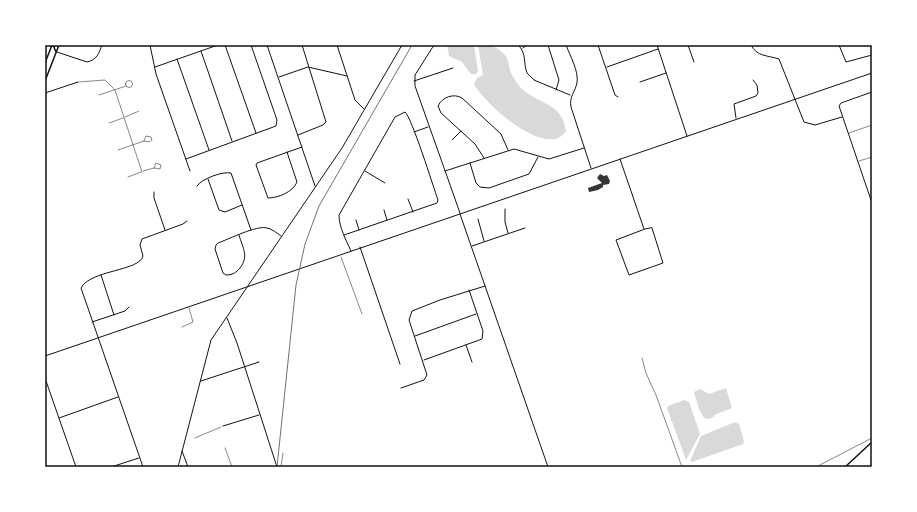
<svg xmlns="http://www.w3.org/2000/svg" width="917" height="512" viewBox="0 0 917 512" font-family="'Golos Text',sans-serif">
  <rect width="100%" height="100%" fill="#fff"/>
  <path fill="#d9d9d9" d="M447,45H474L478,71L476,74H471L462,62L449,56Z
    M478,45C489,45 495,45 503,53C509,58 508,63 510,70C512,76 517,83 521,88C539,105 562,102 566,131C547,161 483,102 474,84L477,78L483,75Z
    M726,388L732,408L714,415V417L708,419L704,418L699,409L694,392L700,389L709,394Z
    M684,400L689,402L700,434L686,460L667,408L668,406Z
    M735,422L739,424L744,441L743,444L692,462L690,461L701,436Z"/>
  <path fill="#353535" d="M600,174L604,176L607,175L610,181L609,184L603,185V187L598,190L589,192L588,188L602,183L597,178Z"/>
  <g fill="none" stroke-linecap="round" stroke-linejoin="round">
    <path stroke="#111" stroke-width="0.5" d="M341,257L362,314
      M642,358L646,373L656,395L682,467
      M195,438L221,427
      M225,448L232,467
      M816,467L872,438"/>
    <path stroke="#111" stroke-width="0.5" d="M125.5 84a3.5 3.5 0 1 1 7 0a3.5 3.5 0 1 1-7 0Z
      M79,82L105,80L115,90L142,172
      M99,95L126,86
      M125,117L139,111
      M109,123L123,118
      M849,133L872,125
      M118,150L144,141L149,142L152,140L151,137L146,136L144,141
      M859,161L872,157
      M143,171L154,168L160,169L161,165L156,163L154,168
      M128,177L141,172
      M182,327L193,322L189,308
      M281,467L283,453"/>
    <path stroke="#111" stroke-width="1" d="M150,45L156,74L190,171
      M225,45L256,133
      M267,45L315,186
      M337,45L355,100L364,109
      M434,45L415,75V86L460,213
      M518,45C527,53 523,63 527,73L534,80L570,95
      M548,45L559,80L556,90
      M566,45C570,56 579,71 577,83C575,92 569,97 571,107L591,168
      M598,45L615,95L618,97
      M657,45L687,136
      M688,45L694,62
      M751,45C757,57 767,55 779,59L804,122L815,125L842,117
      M839,45L846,62L872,55
      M523,48L527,45
      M201,51L232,141
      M57,52L87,62C97,60 99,53 102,45
      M177,59L209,150
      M155,67L218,45
      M607,67L658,49
      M279,77L308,67L347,76
      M414,81L453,68
      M640,82L666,73
      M872,92L841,103L839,106L872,203
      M45,93L78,82
      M736,118L734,104L756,96L758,93L757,85L753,80
      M414,132L428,127
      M298,135L323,125L326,122L302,45
      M452,140L461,131
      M287,152L297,182C293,192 278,198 268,198L256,165L257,163L302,147
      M484,158L475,144L441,113L438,106C442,97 454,93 462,98L501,134L508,150
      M186,159L276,126L277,120L251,45
      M620,159L644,229
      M470,163L476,183L480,187L489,188L529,174L538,157
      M365,171L385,183
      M445,171L514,149L549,159L584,148
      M208,179L219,210L225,212L242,205
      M197,186C201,179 223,171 231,173L251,230
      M154,192V198L165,230
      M408,199L413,212
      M505,209V222L508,233
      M384,210L387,220
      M478,219L484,241
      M356,220L359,230
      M652,228L663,263L629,275L616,240L645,229Z
      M239,235C243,249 249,256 240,268C236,273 232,275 226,275L223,273L215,249L216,245L218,243C229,239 257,225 267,228C272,229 277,233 281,236
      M344,235L437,203L438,200C433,186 412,118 405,112L395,117L339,215C339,227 346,240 351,251
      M472,246L525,228
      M360,247L400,364
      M101,275L114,315
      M92,322L125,311L129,307
      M415,336L476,314
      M466,345L472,362
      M424,360L482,339L483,331L469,290
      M45,378L76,467
      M201,381L259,362
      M401,388L424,380L427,375L409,320L412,311L440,300L485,286
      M59,418L118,397
      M223,426L259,415
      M182,451L188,467
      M111,467L139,458
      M143,467L81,288C90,270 140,271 143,256L140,245L142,239L183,224L187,221"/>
    <path stroke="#111" stroke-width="1" d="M460,214L548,467
      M227,318L237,343L277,467
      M45,356L872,73
      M178,467L211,340L342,148L402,45"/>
    <path stroke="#111" stroke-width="1.5" d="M845,467L872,442"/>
    <path stroke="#111" stroke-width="1.5" d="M53,45L56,52
      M45,63L52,45
      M45,81L59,45"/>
    <path stroke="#707070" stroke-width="1" d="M277,467L296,285L305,244L319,206L412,45"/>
  </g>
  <rect width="917" height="512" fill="none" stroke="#ffffff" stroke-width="92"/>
  <rect x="46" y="46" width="825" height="420" fill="none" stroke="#111" stroke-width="1.5"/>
</svg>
